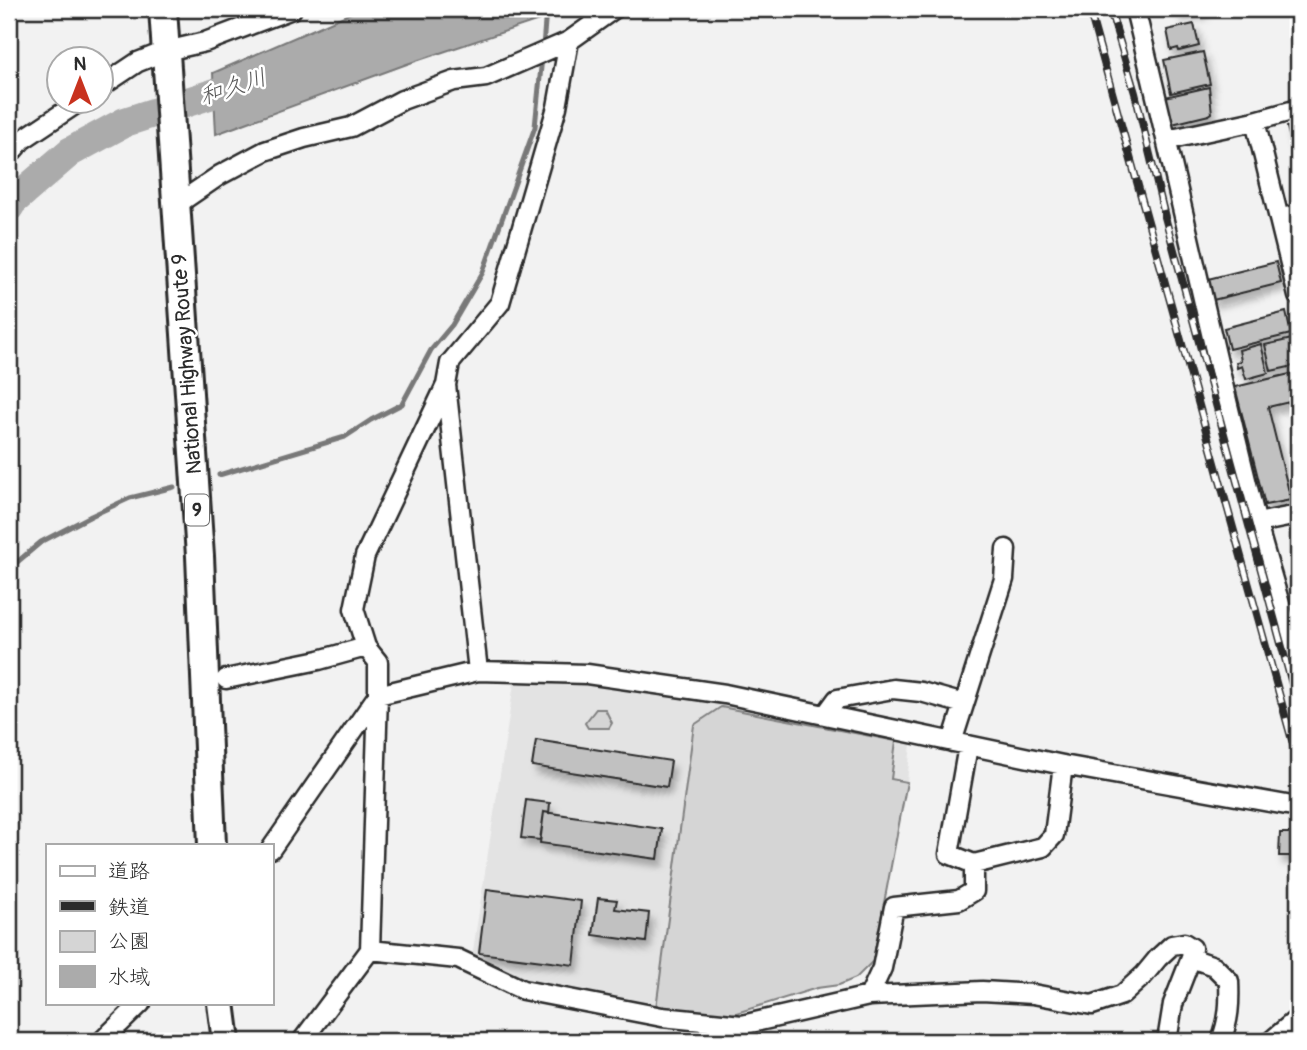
<svg xmlns="http://www.w3.org/2000/svg" width="1307" height="1050" viewBox="0 0 1307 1050" font-family="Pangolin,'Klee One',sans-serif">
  <defs>
    <filter id="shadow"><feDropShadow dx="4" dy="7" stdDeviation="3.5" flood-color="#0004"/></filter>
  </defs>
  <rect width="100%" height="100%" fill="#f2f2f2"/>
  <filter id="ink" filterUnits="userSpaceOnUse"><feTurbulence type="fractalNoise" baseFrequency=".0143" numOctaves="2"/><feDisplacementMap in="SourceGraphic" scale="14" xChannelSelector="R" yChannelSelector="G"/><feConvolveMatrix kernelMatrix="1 2 1 2 8 2 1 2 1" color-interpolation-filters="sRGB"/></filter>
  <g filter="url(#ink)">
    <path fill="#e3e3e3" d="M515,677L657,690L911,744L907,782L873,961L856,978L839,985L817,988L733,1014L656,1008L531,986L472,957Z"/>
    <path fill="#d5d5d5" stroke="#808080" stroke-width="2" d="M721,707L896,741L891,779L907,782L873,961L856,978L839,985L817,988L733,1014H703L656,1008L694,725Z
      M596,709H605L612,723L609,728H588L585,723Z"/>
    <path fill="#ababab" stroke="#787878" stroke-width="2" d="M360,9H572L407,64L216,134L213,73Z"/>
    <g fill="none" stroke-linecap="round" stroke-linejoin="round">
      <path stroke="#787878" stroke-width="5" d="M543,47L546,9
        M219,475L345,437L371,420L402,404L431,350L452,325L483,272L535,127L542,57
        M9,569L41,542L91,516L130,498L174,487"/>
      <path stroke="#ababab" stroke-width="30" d="M9,207L12,202L70,152L125,122L253,81"/>
    </g>
    <path fill="#c1c1c1" stroke="#2b2b2b" stroke-width="2" filter="url(#shadow)" d="M1177,9H1202V11L1177,13Z
      M1194,24L1199,46L1179,51L1178,48L1171,50L1167,30Z
      M1203,52L1210,84L1171,93L1164,60Z
      M1209,87L1212,113L1209,115L1172,124L1165,97Z
      M1298,124V173L1287,127Z
      M1276,262L1281,283L1213,300L1208,279Z
      M1286,312L1291,334L1229,349L1224,328Z
      M1292,339L1298,365L1271,371L1265,345Z
      M1261,344L1268,373L1246,379L1242,366L1237,368L1236,362L1241,361L1239,350Z
      M1298,372V400L1268,407L1291,500L1265,505L1235,387Z
      M1298,582V610H1296L1291,584Z
      M536,740L671,761L667,787L532,766Z
      M526,800L550,803L549,813L544,812L540,840L521,838Z
      M544,812L662,829L658,859L540,843Z
      M1280,833H1298V856H1279Z
      M487,889L581,901L574,965L479,953Z
      M598,898L617,900L615,909L649,913L646,942L593,935Z"/>
    <g fill="none" stroke-linecap="round" stroke-linejoin="round">
      <defs>
        <path id="minor" d="M1135,9C1177,179 1213,350 1256,520C1269,569 1285,618 1298,668
          M102,86L138,62L166,51L205,42L292,9
          M1255,121L1298,296
          M1167,140L1255,121L1298,109
          M9,155L22,140L79,102
          M176,205L220,175L265,151L304,138L351,127L402,100L454,81L486,77L569,41L614,9
          M1279,219L1298,214
          M446,385L478,671
          M1257,523L1298,515
          M226,679L319,660L366,647
          M826,714L837,699L893,689L921,692L964,704
          M952,742L1004,579L1006,549
          M968,746L949,854L974,864L1043,847L1054,835L1063,765
          M271,849L378,695L478,671L587,674L725,694L1063,765L1298,807
          M370,950L458,959L523,990L662,1017L742,1025L869,996L982,991L1033,994L1092,1005L1122,995L1144,975L1158,958L1172,945L1184,943L1192,948L1191,958L1173,1004L1167,1041
          M1191,958L1214,966L1229,981C1230,1004 1229,1020 1221,1041
          M869,996L882,968L894,907L959,900L974,891V864
          M102,1041L141,1003
          M302,1041L370,950L378,695V662L366,647L354,609L365,556L446,385L450,363L500,303L557,107L569,41
          M1271,1041L1298,1018"/>
        <path id="highway" d="M163,9L200,556L212,845
          M221,1003L226,1041"/>
      </defs>
      <use href="#minor" stroke="#2b2b2b" stroke-width="23"/>
      <use href="#highway" stroke="#2b2b2b" stroke-width="32"/>
      <use href="#minor" stroke="#fff" stroke-width="18"/>
      <use href="#highway" stroke="#fff" stroke-width="26"/>
      <defs>
        <path id="rail" d="M1089,9L1298,762
          M1110,9L1135,93L1165,217L1298,706"/>
      </defs>
      <use href="#rail" stroke="#2b2b2b" stroke-width="8"/>
      <use href="#rail" stroke="#fff" stroke-width="5" stroke-dasharray="16" stroke-linecap="butt"/>
    </g>
  </g>
  <g text-anchor="middle" dominant-baseline="central" stroke-width="5" stroke-linejoin="round" paint-order="stroke">
    <rect fill="#fff" stroke="#6b6b6b" stroke-width="2" x="185" y="494.5" width="24" height="31" rx="5"/>
    <g font-size="19" font-weight="bold" fill="#2b2b2b">
      <text x="197" y="510">9</text>
    </g>
    <g font-size="21" fill="#2b2b2b" stroke="#fff">
      <text transform="translate(187 364) rotate(-94)">National Highway Route 9</text>
    </g>
    <g font-size="23" font-style="italic" fill="#585858" stroke="#fff">
      <text transform="translate(233 87) rotate(-18)">和久川</text>
    </g>
  </g>
  <rect width="1307" height="1050" fill="none" stroke="#fff" stroke-width="35"/>
  <rect x="18" y="18" width="1272" height="1015" fill="none" stroke="#2b2b2b" stroke-width="2.5" filter="url(#ink)"/>
  <rect x="46" y="844" width="228" height="161" fill="#ffffff" stroke="#aaaaaa" stroke-width="2"/>
  <rect x="60" y="866" width="35" height="10" fill="#ffffff" stroke="#aaaaaa" stroke-width="2"/>
  <text x="108" y="878" font-size="21" fill="#2b2b2b">道路</text>
  <rect x="60" y="901" width="35" height="10" fill="#2b2b2b" stroke="#aaaaaa" stroke-width="2"/>
  <text x="108" y="914" font-size="21" fill="#2b2b2b">鉄道</text>
  <rect x="60" y="931" width="35" height="21" fill="#d5d5d5" stroke="#aaaaaa" stroke-width="2"/>
  <text x="108" y="948" font-size="21" fill="#2b2b2b">公園</text>
  <rect x="60" y="966" width="35" height="21" fill="#ababab" stroke="#aaaaaa" stroke-width="2"/>
  <text x="108" y="984" font-size="21" fill="#2b2b2b">水域</text>
  <g transform="translate(80 80)"><circle r="33" fill="#ffffff" stroke="#aaaaaa" stroke-width="2"/>
  <path d="M0-5L12 26L0 18L-12 26Z" fill="#c8321e"/>
  <text y="-10" font-size="19" font-weight="bold" text-anchor="middle" fill="#2b2b2b">N</text>
  </g>
</svg>
